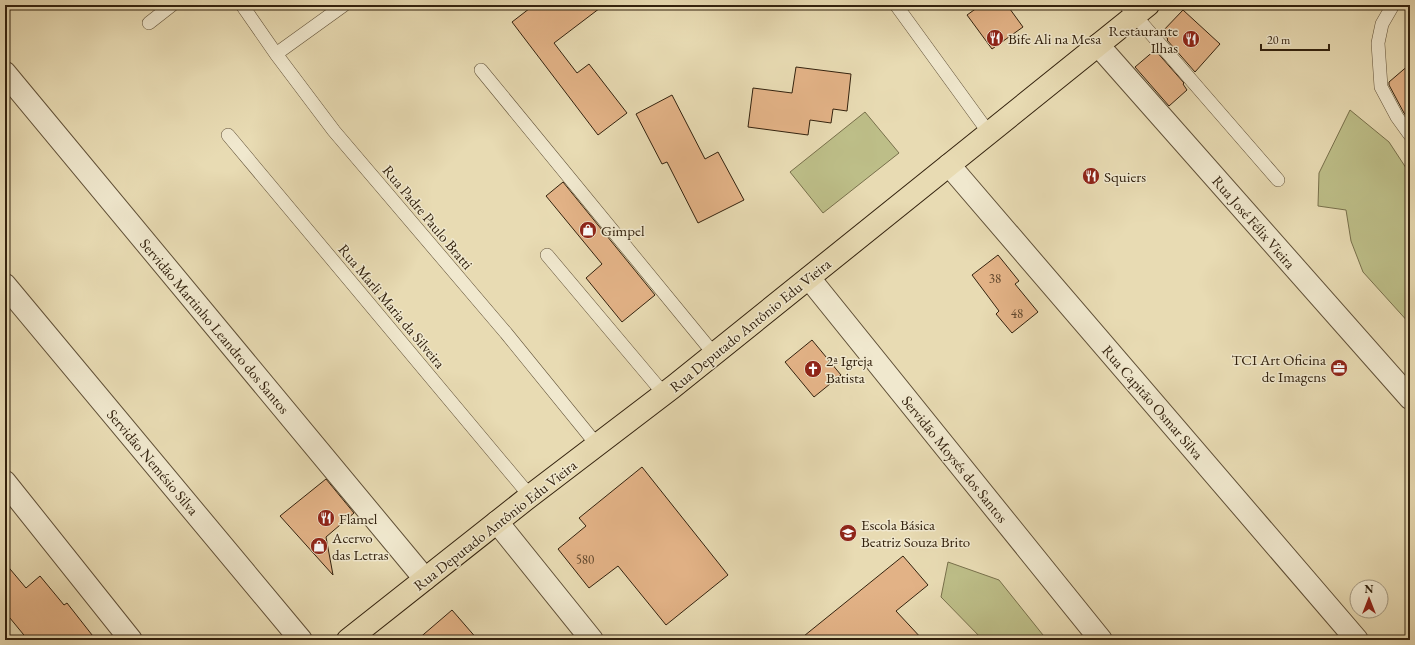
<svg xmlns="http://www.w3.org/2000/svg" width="1415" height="645" viewBox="0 0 1415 645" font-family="'EB Garamond',serif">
  <rect width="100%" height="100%" fill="#e8dbb3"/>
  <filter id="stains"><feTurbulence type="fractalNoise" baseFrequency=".005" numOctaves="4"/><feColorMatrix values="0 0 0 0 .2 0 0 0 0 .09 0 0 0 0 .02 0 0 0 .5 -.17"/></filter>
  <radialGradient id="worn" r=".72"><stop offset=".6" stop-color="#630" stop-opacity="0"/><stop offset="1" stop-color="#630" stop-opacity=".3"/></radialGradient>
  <path fill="#bdbe88" stroke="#78704b" d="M1350,110L1389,142L1410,174V324L1363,272L1351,241L1346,210L1318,206L1319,173Z
    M865,112L899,153L823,213L790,172Z
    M948,562L999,580L1047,640H983L941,597Z"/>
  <path fill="#e2b286" stroke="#33220e" d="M534,5H604L554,43L577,73L589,64L627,113L598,135L512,22Z
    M981,5H1007L1023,27L992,49L967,15Z
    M1183,10L1220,44L1195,72L1167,40L1168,39L1161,33Z
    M1155,50L1184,83L1183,84L1187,90L1169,106L1135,67Z
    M1410,64V121L1404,113L1389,85V82Z
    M796,67L851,74L847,111L833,109L831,123L810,120L808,135L748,127L753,88L792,93Z
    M672,95L705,159L718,152L744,200L698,223L667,162L662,164L636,114Z
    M563,182L655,295L622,322L586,278L602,264L546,196Z
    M998,255L1019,281L1015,284L1038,312L1012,333L996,314L999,311L972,275Z
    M812,340L841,375L814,397L785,362Z
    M642,467L728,575L666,625L618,566L589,588L558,549L586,526L579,518Z
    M326,479L354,513L326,537L333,575L280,516Z
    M903,556L928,585L896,611L923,640H799Z
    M5,563L26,588L40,576L64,605L67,603L96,640H28L5,612Z
    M452,610L478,640H417Z"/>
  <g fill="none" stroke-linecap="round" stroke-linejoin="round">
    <defs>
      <path id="service" d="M242,5L276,54L334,131L506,333L597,445
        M896,5L989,133
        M1126,5L1278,180
        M1393,5L1382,24L1378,43L1381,87L1397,117L1410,135
        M149,23L172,5
        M276,54L344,5
        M481,70L714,354
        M228,135L530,496
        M547,255L664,394"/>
      <path id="minor" d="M1098,45L1410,398
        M5,73L425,579
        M949,165L1357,640
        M809,278L1101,640
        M5,285L301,640
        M5,482L131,640
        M497,522L592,640"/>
      <path id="primary" d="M348,640L530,496L673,387L1148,5"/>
    </defs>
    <use href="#service" stroke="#605037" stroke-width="14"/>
    <use href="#minor" stroke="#605037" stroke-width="24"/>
    <use href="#primary" stroke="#33220e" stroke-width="24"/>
    <use href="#service" stroke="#f0e8ce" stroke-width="13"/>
    <use href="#minor" stroke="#f0e8ce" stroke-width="22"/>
    <use href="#primary" stroke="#e8dbb3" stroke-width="22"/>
  </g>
  <defs>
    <symbol id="restaurant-disc" viewBox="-11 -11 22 22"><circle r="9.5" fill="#8f2418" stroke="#f0e8ce"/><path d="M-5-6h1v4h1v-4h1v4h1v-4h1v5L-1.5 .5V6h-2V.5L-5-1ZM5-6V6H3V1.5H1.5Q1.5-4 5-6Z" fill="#fff"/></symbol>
    <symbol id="shop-disc" viewBox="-11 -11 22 22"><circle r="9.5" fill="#8f2418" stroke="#f0e8ce"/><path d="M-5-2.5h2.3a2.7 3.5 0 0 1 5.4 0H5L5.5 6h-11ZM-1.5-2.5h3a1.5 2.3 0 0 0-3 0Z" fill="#fff"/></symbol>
    <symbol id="office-disc" viewBox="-11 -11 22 22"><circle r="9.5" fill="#8f2418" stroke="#f0e8ce"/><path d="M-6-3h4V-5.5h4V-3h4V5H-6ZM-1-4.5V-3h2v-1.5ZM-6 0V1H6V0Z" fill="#fff"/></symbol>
    <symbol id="church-disc" viewBox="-11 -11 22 22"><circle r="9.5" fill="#8f2418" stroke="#f0e8ce"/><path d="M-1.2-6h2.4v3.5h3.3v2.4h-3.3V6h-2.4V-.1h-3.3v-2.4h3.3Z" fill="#fff"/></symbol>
    <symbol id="school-disc" viewBox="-11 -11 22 22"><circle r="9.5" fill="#8f2418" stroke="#f0e8ce"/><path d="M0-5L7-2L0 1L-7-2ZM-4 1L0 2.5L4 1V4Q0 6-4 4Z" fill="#fff"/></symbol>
  </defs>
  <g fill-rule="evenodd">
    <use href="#restaurant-disc" x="985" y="28" width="20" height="20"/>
    <use href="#restaurant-disc" x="1181" y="29" width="20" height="20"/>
    <use href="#restaurant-disc" x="1081" y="166" width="20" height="20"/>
    <use href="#shop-disc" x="578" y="220" width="20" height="20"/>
    <use href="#office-disc" x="1329" y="358" width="20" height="20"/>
    <use href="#church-disc" x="803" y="359" width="20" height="20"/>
    <use href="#restaurant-disc" x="316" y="508" width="20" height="20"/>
    <use href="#school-disc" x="838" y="523" width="20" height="20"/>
    <use href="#shop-disc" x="309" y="536" width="20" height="20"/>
  </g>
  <g text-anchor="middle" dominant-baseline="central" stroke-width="3" stroke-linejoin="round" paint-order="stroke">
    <g font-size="13" fill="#5f462c">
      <text x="995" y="278">38</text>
      <text x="1017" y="313">48</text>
      <text x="585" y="559">580</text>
    </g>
    <g font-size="15" fill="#33220e" stroke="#f0e8ce" text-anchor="start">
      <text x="1178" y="30" text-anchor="end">Restaurante<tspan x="1178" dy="17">Ilhas</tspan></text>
      <text x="1008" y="38">Bife Ali na Mesa</text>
      <text x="1104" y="176">Squiers</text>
      <text x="601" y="230">Gimpel</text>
      <text x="1326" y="359" text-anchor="end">TCI Art Oficina<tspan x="1326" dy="17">de Imagens</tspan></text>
      <text x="826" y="360">2ª Igreja<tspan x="826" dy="17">Batista</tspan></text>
      <text x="339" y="518">Flamel</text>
      <text x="861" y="524">Escola Básica<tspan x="861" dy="17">Beatriz Souza Brito</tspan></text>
      <text x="332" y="537">Acervo<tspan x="332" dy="17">das Letras</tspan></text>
    </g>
    <g font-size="15" fill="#33220e" stroke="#f0e8ce">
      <text transform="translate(428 217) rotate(50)">Rua Padre Paulo Bratti</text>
      <text transform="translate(1254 222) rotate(49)">Rua José Félix Vieira</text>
      <text transform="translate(392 306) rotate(50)">Rua Marli Maria da Silveira</text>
      <text transform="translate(750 325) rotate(-39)">Rua Deputado Antônio Edu Vieira</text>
      <text transform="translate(215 326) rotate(50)">Servidão Martinho Leandro dos Santos</text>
      <text transform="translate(1153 402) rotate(49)">Rua Capitão Osmar Silva</text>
      <text transform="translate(955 459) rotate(51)">Servidão Moysés dos Santos</text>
      <text transform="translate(153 462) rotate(50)">Servidão Nemésio Silva</text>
      <text transform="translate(495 525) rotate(-38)">Rua Deputado Antônio Edu Vieira</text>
    </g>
  </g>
  <rect width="1415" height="645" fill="none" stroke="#e8dbb3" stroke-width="20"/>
  <rect x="6" y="6" width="1403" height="633" fill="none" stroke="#33220e" stroke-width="2"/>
  <rect x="10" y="10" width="1395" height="625" fill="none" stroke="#33220e"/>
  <g transform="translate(1369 599)"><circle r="19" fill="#f0e8ce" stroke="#a49981"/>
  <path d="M0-3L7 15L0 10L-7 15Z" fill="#8f2418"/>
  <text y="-6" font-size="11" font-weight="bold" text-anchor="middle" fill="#33220e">N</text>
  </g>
  <path d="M1261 44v6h68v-6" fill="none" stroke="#33220e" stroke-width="2"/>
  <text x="1267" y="44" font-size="12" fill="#33220e" stroke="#f0e8ce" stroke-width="3" paint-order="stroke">20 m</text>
  <rect width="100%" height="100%" filter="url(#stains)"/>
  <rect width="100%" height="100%" fill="url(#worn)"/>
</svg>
